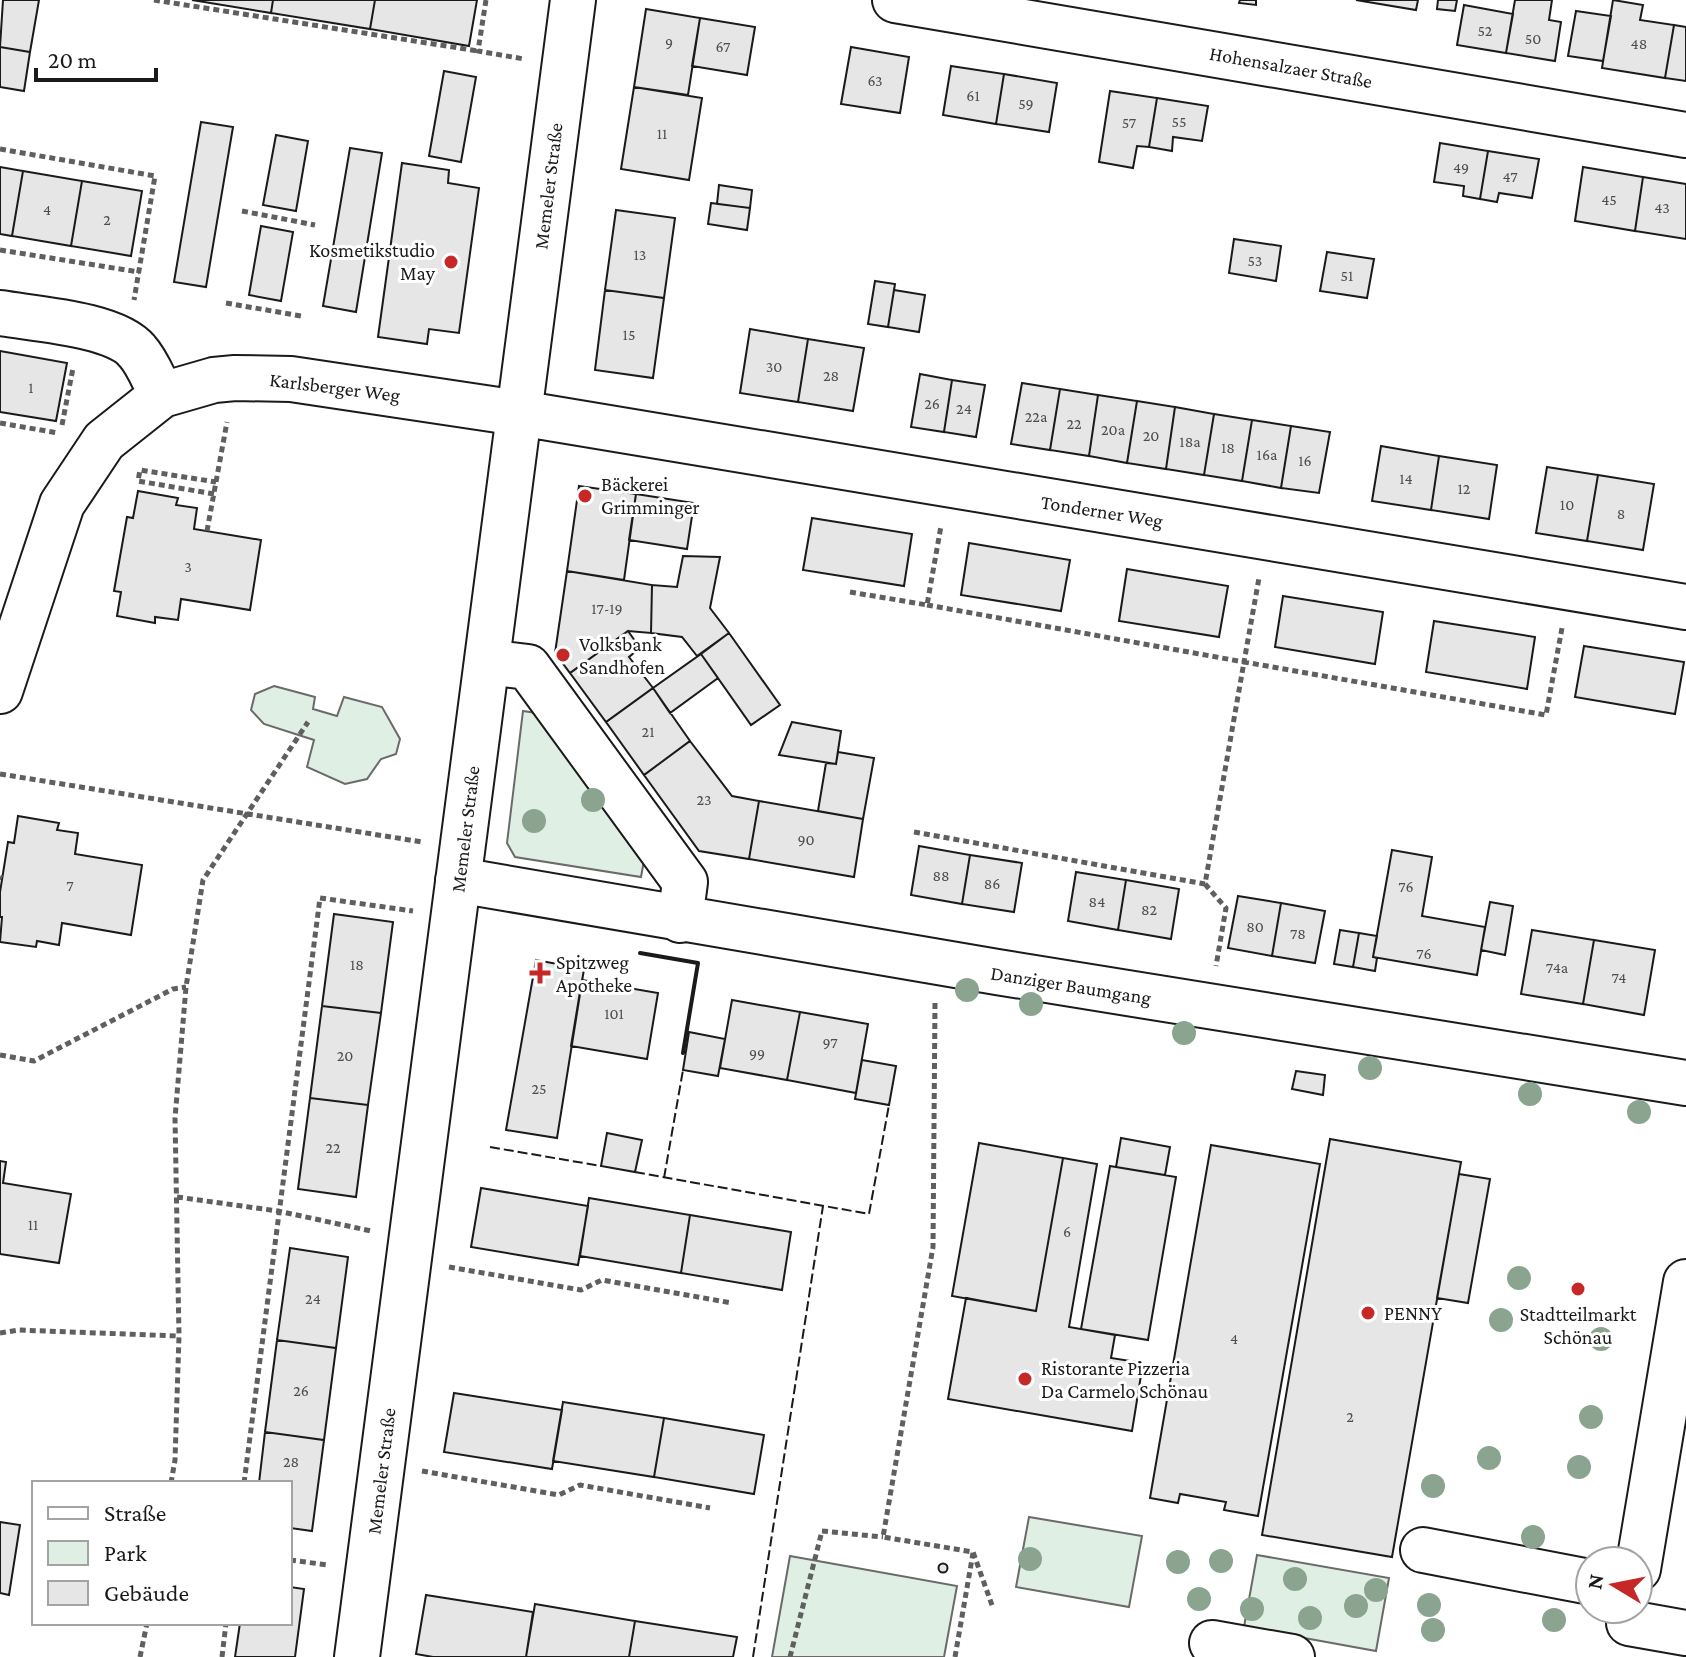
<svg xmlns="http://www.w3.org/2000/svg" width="1686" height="1657" viewBox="0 0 1686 1657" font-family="'Crimson Pro',serif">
  <rect width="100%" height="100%" fill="#fff"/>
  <path fill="#e0efe3" stroke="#6a6a6a" stroke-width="2" d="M274,686L315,697L313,709L337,716L344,697L382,707L400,739L396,754L381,759L367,779L345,784L307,767L314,740L264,724L251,710L255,694Z
    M523,711L543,714L645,855L641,877L515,857L507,843Z
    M1029,1517L1142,1536L1129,1607L1016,1587Z
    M1257,1555L1389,1578L1376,1651L1244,1627Z
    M790,1556L957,1586L944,1657H772Z"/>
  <path fill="#e6e6e6" stroke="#1a1a1a" stroke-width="2" d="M3,0H39L30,52L0,47Z
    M192,0H273L271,13Z
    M273,0H375L370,29L271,13Z
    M375,0H477L469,46L370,29Z
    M1240,0H1256V5L1239,3Z
    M1356,0H1418L1416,10Z
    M1438,0H1457L1455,11L1437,9Z
    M1515,0H1552L1549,20L1561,22L1555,61L1506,53Z
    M1613,0L1643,5L1640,20L1674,25L1665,78L1602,68Z
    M1464,5L1513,14L1506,53L1457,45Z
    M646,9L700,18L688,95L634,87Z
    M1576,11L1611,16L1603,61L1568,56Z
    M700,18L755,27L747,75L692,66Z
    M1674,25L1686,27V81L1665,78Z
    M0,47L30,52L24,91L0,87Z
    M851,47L909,57L900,113L841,104Z
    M951,66L1004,74L996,124L943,115Z
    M444,71L476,77L461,162L429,156Z
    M1004,74L1057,83L1049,132L996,124Z
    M634,87L702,98L689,180L621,169Z
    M1110,91L1157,98L1149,147L1137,146L1133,168L1099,162Z
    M1157,98L1208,106L1202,141L1173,137L1172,151L1149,147Z
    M201,122L233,127L206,287L174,282Z
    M276,135L308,141L296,211L263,205Z
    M1440,143L1488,151L1480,199L1463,196L1464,186L1434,182Z
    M350,148L382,153L356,312L323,306Z
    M1488,151L1539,159L1532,198L1499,193L1497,202L1480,199Z
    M402,163L449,170L448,183L479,188L459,333L429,329L427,344L378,337Z
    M0,167L23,171L12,236L0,234Z
    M1583,167L1643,177L1635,231L1575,221Z
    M23,171L82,181L71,246L12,236Z
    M1643,177L1686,184V239L1635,231Z
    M82,181L142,191L131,256L71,246Z
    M719,185L752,190L750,208L717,204Z
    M711,203L750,208L747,230L708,224Z
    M616,210L675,218L664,298L605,290Z
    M261,226L293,232L281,301L249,295Z
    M1234,239L1281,246L1276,281L1229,273Z
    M1327,252L1374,259L1367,298L1320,291Z
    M875,281L895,284L888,327L868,324Z
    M605,290L664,298L653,378L595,370Z
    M894,290L925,295L919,332L888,327Z
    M750,329L808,339L798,402L740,393Z
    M808,339L864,348L853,411L798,402Z
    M0,351L67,363L56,421L0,412Z
    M920,374L952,380L944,432L911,427Z
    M952,380L985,385L976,437L944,432Z
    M1022,383L1060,389L1050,450L1011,444Z
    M1060,389L1098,395L1089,456L1050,450Z
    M1098,395L1137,401L1127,463L1089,456Z
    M1137,401L1175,407L1166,469L1127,463Z
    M1175,407L1214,414L1204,475L1166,469Z
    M1214,414L1252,420L1242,481L1204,475Z
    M1252,420L1291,426L1281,488L1242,481Z
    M1291,426L1330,432L1319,493L1281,488Z
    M1381,446L1439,456L1431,510L1372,501Z
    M1439,456L1497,465L1489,519L1431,510Z
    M1547,467L1598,475L1587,541L1536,533Z
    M1598,475L1654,484L1643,550L1587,541Z
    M579,486L636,494L624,580L567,571Z
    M138,491L178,498L176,505L197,508L194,529L261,540L250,610L181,599L178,620L155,617V623L117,616L121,592L114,591L127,517L133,518Z
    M636,494L694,503L687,549L629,540Z
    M812,518L912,534L904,586L803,570Z
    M969,543L1070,560L1061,611L961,595Z
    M683,556L720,557L710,608L729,633L697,656L682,637L651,633L652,585L677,587Z
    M1127,569L1228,586L1219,637L1119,621Z
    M567,571L652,585L651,633L628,631L570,673L555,653Z
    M1283,596L1383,612L1375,664L1275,647Z
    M1434,621L1535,637L1527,689L1426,672Z
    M628,631L640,648L629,657L653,688L606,722L570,673Z
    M729,633L780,705L751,725L701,654Z
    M1584,646L1684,662L1675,714L1575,697Z
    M701,654L718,678L670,713L653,688Z
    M653,688L690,741L644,775L606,722Z
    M792,722L841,731L836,764L779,755Z
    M690,741L732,796L759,801L749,859L699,851L644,775Z
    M838,752L874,758L863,819L818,811L826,763L836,764Z
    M759,801L863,819L854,877L749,859Z
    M18,816L59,823L57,830L78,833L75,854L142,865L131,935L62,923L59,945L37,941L36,947L0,942L2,917H0V892L8,842L14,843Z
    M919,846L970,855L962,904L911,895Z
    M1392,850L1432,857L1422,916L1485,927L1477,975L1373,957Z
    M970,855L1022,863L1014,912L962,904Z
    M1076,872L1126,880L1118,930L1068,921Z
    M1126,880L1179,889L1171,939L1118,930Z
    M1238,896L1281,903L1272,956L1228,948Z
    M1490,902L1513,906L1505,955L1481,950Z
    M1281,903L1325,911L1315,963L1272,956Z
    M334,914L393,922L381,1013L322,1006Z
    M1340,930L1359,933L1353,967L1334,964Z
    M1532,930L1594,940L1583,1004L1521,994Z
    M1359,933L1377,936L1373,957L1377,958L1375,971L1353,967Z
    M1594,940L1655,950L1644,1015L1583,1004Z
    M536,960L584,969L557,1138L506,1130Z
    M582,980L658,993L647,1059L571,1046Z
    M732,1000L800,1012L787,1080L720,1068Z
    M322,1006L381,1013L368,1105L310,1098Z
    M800,1012L868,1024L856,1093L787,1080Z
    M689,1032L725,1039L718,1076L683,1070Z
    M862,1060L896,1066L889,1105L855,1099Z
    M1296,1071L1325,1075L1323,1095L1292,1089Z
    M310,1098L368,1105L356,1197L298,1189Z
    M607,1133L642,1140L635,1172L601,1166Z
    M1121,1138L1170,1147L1165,1175L1116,1167Z
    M1330,1139L1461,1162L1392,1557L1262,1535Z
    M979,1143L1063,1158L1036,1311L952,1296Z
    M1211,1145L1320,1164L1258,1516L1224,1510L1226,1502L1180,1494L1178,1503L1150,1498Z
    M1063,1158L1097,1164L1069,1327L1115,1335L1111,1358L1143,1363L1132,1431L948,1399L966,1298L1036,1311Z
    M0,1161L6,1162L3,1183L71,1194L59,1263L0,1254Z
    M1110,1166L1176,1177L1148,1340L1081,1329Z
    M1459,1174L1490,1179L1468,1303L1437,1298Z
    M481,1188L588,1206L578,1265L471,1247Z
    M589,1198L690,1215L681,1273L580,1256Z
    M690,1215L791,1232L782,1290L681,1273Z
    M290,1248L348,1257L336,1348L277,1340Z
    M277,1340L336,1348L324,1440L265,1432Z
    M454,1393L562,1410L552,1469L444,1452Z
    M563,1402L664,1418L654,1477L553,1461Z
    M664,1418L764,1435L754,1494L654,1477Z
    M265,1432L324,1440L312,1531L290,1528V1483H259Z
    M0,1522L20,1525L9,1595L0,1593Z
    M938.5 1568a4.5 4.5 0 1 1 9 0a4.5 4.5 0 1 1-9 0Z
    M290,1587L304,1589L295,1657H235L240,1623H290Z
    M426,1595L533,1612L526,1657H433L416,1654Z
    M535,1604L635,1621L629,1657H526Z
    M635,1621L737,1637L733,1657H629Z"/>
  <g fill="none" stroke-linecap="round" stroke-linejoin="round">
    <defs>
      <path id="minor" d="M895,0L1686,135
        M0,313C35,319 115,324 137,351C148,363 154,381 162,395
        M487,662L528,667L685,882L680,920
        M0,691L62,504L104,441L162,395L214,380L235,378L291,379L519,413L1686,607
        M458,880L997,972L1686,1083
        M1423,1550L1590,1582
        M1638,1569L1686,1282
        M1629,1623L1686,1633
        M1212,1643L1292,1657
        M357,1657L573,0"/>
    </defs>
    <use href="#minor" stroke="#1a1a1a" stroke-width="48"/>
    <path stroke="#5f5f5f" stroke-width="5" stroke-dasharray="6 4" stroke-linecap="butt" d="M154,0L478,51
      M486,0L478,51L524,59
      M0,149L155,176L134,300
      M242,211L315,225
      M0,250L139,272
      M226,303L301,316
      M0,423L58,433
      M62,425L73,368
      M214,494L138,481L140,470L216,482
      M207,531L227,422
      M850,592L927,605L941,526
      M927,605L1244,662L1259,578
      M0,774L422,842
      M914,832L1205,884L1244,662L1546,715L1562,628
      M0,877L2,878
      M1205,884L1226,908L1216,966
      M935,1003L933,1247L883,1537L973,1552L993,1608
      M0,1055L34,1061L173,989L186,987
      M177,1197L278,1211L371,1231
      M449,1267L581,1290L602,1280L732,1303
      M0,1333L19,1330L179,1336
      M422,1471L559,1495L580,1485L710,1508
      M171,1483L175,1460L179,1336L175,1118L186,987L203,880L308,722
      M244,1483L320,898L413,911
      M290,1560L328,1565
      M140,1657L147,1623
      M222,1657L226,1623
      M790,1657L822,1531L883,1537
      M955,1657L973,1553"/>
    <use href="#minor" stroke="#fff" stroke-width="44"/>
    <path stroke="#1a1a1a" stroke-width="2" stroke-dasharray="10 4" stroke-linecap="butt" d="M490,1147L601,1166
      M635,1172L869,1214L889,1105
      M664,1178L683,1070
      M753,1657L823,1206"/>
    <path stroke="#1a1a1a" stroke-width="4" d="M640,953L698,963L683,1053"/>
  </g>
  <g fill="#8aa48f">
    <circle cx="593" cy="800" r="12"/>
    <circle cx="534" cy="821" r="12"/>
    <circle cx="967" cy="990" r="12"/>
    <circle cx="1031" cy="1004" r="12"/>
    <circle cx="1184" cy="1033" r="12"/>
    <circle cx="1370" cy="1068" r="12"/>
    <circle cx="1530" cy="1094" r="12"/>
    <circle cx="1639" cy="1112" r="12"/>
    <circle cx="1519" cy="1278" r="12"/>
    <circle cx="1501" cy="1320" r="12"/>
    <circle cx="1601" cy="1339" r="12"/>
    <circle cx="1591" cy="1417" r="12"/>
    <circle cx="1489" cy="1458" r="12"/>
    <circle cx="1579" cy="1467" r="12"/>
    <circle cx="1433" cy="1486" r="12"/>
    <circle cx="1533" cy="1537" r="12"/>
    <circle cx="1030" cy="1559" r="12"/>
    <circle cx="1221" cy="1561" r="12"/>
    <circle cx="1178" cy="1562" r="12"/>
    <circle cx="1295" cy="1579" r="12"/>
    <circle cx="1376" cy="1590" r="12"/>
    <circle cx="1199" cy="1599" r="12"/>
    <circle cx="1429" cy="1605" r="12"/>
    <circle cx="1356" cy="1606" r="12"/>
    <circle cx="1252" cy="1609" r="12"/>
    <circle cx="1310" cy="1618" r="12"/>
    <circle cx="1554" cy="1620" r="12"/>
    <circle cx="1433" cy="1630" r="12"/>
  </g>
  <g fill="#c62828" stroke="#fff" stroke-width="3">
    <circle cx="451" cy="262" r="8"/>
    <circle cx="585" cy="496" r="8"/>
    <circle cx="563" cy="655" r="8"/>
    <path d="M536 961h8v8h8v8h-8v8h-8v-8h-8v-8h8z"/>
    <circle cx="1578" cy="1289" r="8"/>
    <circle cx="1368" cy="1313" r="8"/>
    <circle cx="1025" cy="1379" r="8"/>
  </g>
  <g text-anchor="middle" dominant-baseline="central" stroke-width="6" stroke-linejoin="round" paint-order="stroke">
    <g font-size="16" fill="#4d4d4d">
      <text x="1485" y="30">52</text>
      <text x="1533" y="38">50</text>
      <text x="669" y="42">9</text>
      <text x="1639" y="43">48</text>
      <text x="723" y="46">67</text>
      <text x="875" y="80">63</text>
      <text x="973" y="95">61</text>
      <text x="1026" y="103">59</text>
      <text x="1179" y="121">55</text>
      <text x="1129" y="122">57</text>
      <text x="662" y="133">11</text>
      <text x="1461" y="167">49</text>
      <text x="1510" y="176">47</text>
      <text x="1609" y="199">45</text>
      <text x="1662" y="207">43</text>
      <text x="47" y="209">4</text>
      <text x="107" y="219">2</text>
      <text x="640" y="254">13</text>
      <text x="1255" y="260">53</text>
      <text x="1347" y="275">51</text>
      <text x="629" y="334">15</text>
      <text x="774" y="366">30</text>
      <text x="831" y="375">28</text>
      <text x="31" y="387">1</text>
      <text x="932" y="403">26</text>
      <text x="964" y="408">24</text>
      <text x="1036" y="416">22a</text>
      <text x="1074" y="423">22</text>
      <text x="1113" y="429">20a</text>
      <text x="1151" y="435">20</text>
      <text x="1190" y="441">18a</text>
      <text x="1228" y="447">18</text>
      <text x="1267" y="454">16a</text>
      <text x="1305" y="460">16</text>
      <text x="1406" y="478">14</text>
      <text x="1464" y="488">12</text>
      <text x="1567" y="504">10</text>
      <text x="1621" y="513">8</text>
      <text x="188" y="566">3</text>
      <text x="607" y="608">17-19</text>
      <text x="648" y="731">21</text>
      <text x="704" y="799">23</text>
      <text x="806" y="839">90</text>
      <text x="941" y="875">88</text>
      <text x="992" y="883">86</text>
      <text x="70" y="885">7</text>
      <text x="1406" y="886">76</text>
      <text x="1097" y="901">84</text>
      <text x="1149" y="909">82</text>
      <text x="1255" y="926">80</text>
      <text x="1298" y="933">78</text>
      <text x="1424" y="953">76</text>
      <text x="357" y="964">18</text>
      <text x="1557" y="967">74a</text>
      <text x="1619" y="977">74</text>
      <text x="614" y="1013">101</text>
      <text x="830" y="1042">97</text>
      <text x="757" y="1053">99</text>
      <text x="345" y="1055">20</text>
      <text x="539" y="1088">25</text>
      <text x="333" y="1147">22</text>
      <text x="33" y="1224">11</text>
      <text x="1067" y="1231">6</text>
      <text x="313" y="1298">24</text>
      <text x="1234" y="1338">4</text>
      <text x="301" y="1390">26</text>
      <text x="1350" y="1416">2</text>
      <text x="291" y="1461">28</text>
    </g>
    <g font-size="20" fill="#1a1a1a" stroke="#fff">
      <text transform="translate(1291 67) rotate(10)">Hohensalzaer Straße</text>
      <text transform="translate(548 186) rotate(-83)">Memeler Straße</text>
      <text transform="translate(335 387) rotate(7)">Karlsberger Weg</text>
      <text transform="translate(1102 511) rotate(9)">Tonderner Weg</text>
      <text transform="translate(465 829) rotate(-83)">Memeler Straße</text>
      <text transform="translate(1071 985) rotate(9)">Danziger Baumgang</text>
      <text transform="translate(381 1471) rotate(-83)">Memeler Straße</text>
    </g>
    <g font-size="20" fill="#1a1a1a" stroke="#fff" text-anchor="start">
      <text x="435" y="250" text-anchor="end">Kosmetikstudio<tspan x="435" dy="23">May</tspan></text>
      <text x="601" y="484">Bäckerei<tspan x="601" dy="23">Grimminger</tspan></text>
      <text x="579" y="644">Volksbank<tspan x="579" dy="23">Sandhofen</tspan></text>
      <text x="556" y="962">Spitzweg<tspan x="556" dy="23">Apotheke</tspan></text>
      <text x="1384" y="1313">PENNY</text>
      <text x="1578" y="1314" text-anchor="middle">Stadtteilmarkt<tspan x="1578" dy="23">Schönau</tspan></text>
      <text x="1041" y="1368">Ristorante Pizzeria<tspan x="1041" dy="23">Da Carmelo Schönau</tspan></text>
    </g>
  </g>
  <rect x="32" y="1481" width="260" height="144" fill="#ffffff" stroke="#a3a3a3" stroke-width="2"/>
  <rect x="48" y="1507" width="40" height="12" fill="#ffffff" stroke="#a3a3a3" stroke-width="2"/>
  <text x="104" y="1521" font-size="24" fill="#1a1a1a">Straße</text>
  <rect x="48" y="1541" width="40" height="24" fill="#e0efe3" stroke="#a3a3a3" stroke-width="2"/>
  <text x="104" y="1561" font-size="24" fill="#1a1a1a">Park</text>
  <rect x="48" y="1581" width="40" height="24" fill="#e6e6e6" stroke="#a3a3a3" stroke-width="2"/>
  <text x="104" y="1601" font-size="24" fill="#1a1a1a">Gebäude</text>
  <g transform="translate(1614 1585) rotate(280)"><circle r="38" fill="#ffffff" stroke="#a3a3a3" stroke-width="2"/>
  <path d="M0-6L14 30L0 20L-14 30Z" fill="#c62828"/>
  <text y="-12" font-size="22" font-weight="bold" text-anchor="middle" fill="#1a1a1a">N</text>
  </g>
  <path d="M36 68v12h120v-12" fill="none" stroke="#1a1a1a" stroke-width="4"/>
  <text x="48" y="68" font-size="24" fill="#1a1a1a" stroke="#ffffff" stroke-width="6" paint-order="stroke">20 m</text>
</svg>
